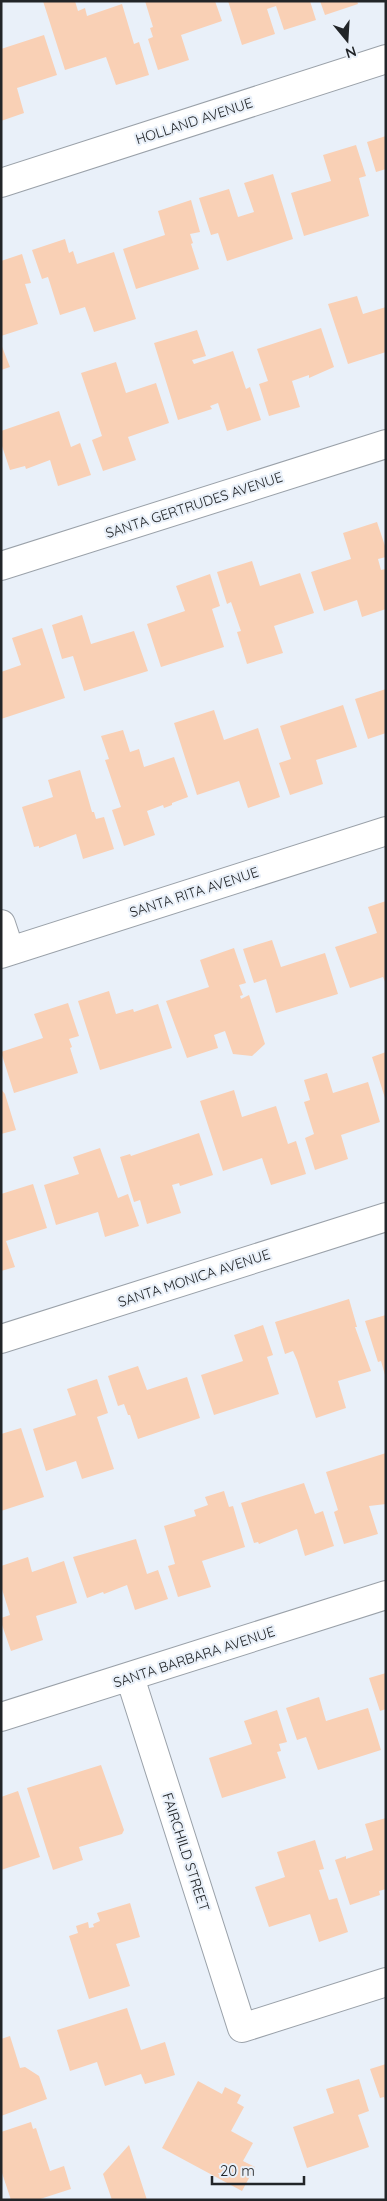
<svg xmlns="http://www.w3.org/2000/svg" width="387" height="2201" viewBox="0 0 387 2201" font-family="Quicksand,sans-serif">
  <rect width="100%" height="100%" fill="#e9f0f9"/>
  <path fill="#f9d0b5" d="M43,1H75L78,11L85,8L87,16L122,4L134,44L139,42L149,75L116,85L106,57L65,70Z
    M145,1H215L222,21L181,35L189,60L158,70L148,39L153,37L150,28L153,27Z
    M228,1H310L316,20L284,30L276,6L267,9L275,34L242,45Z
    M320,1H357L358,4L325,15Z
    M44,35L57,75L17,88L24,113L1,121V49Z
    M386,136V169L376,172L367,142Z
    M356,145L366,176L359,178L369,216L304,236L291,193L331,181L323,155Z
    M273,174L293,239L227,261L218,233L211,235L199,198L229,189L238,217L254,212L244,183Z
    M191,200L200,232L190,234L193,243L191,244L199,269L136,289L123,249L165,235L158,211Z
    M65,239L69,253L73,251L77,264L114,252L136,319L94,332L85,307L60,315L48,277L42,279L32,250Z
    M22,254L31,283L25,284L38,324L1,336V261Z
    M357,296L363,314L386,307V352L348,364L328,304Z
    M321,328L334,367L309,378V375L292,381L300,407L269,416L259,384L268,381L257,349Z
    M197,330L206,356L192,360L194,364L233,351L246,389L250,387L261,420L227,431L218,403L210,406L212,409L178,420L154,343Z
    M1,344L10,367L1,370Z
    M116,362L126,393L156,383L169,423L128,437L136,460L103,471L92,440L102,436L81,373Z
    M59,411L71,447L80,443L91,475L58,486L50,460L26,469L25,466L10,470L1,443V431Z
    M377,522L386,549V557L378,559L381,570L386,569V609L362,617L357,600L324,611L311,572L351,559L343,533Z
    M252,561L260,586L300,573L314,613L274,626L283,653L247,664L237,632L241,631L231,602L227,604L217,572Z
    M210,574L220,606L212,609L224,647L161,667L147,624L185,611L176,586Z
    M82,615L91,644L134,631L148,671L84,691L73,656L62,659L52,625Z
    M42,628L65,698L1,719V672L21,665L12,638Z
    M386,689V733L368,739L355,699Z
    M343,705L357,747L316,760L323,784L290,795L279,763L291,759L280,726Z
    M214,710L224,740L258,728L280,797L248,808L239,781L197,795L174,723Z
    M123,730L130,752L139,749L144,767L174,757L188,797L172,803V805L164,808L163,805L147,811L155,835L124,846L112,810L121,807L105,760L109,759L101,736Z
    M80,770L92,812H94L96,819L104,817L114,849L83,859L76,834L39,848V846L34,847L22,807L53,797L48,780Z
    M386,901V984L383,977L350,988L335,947L377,933L368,907Z
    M272,940L281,967L325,953L338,994L276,1013L266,979L254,983L243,949Z
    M234,948L246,983L239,985L243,995L240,996L241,999L249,995L265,1044L252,1056L233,1054L225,1031L214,1035L218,1048L187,1058L166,1001L209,987L200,960Z
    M109,991L116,1014L133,1009L134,1012L158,1004L172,1048L100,1070L78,1001Z
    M68,1003L79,1036L69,1039L72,1047L70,1048L78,1073L14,1093L1,1052L43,1038L34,1014Z
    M386,1052V1098H385L372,1057Z
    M327,1073L333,1093L368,1082L380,1122L341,1135L348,1159L315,1170L305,1138L314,1134L304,1102L310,1100L304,1080Z
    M1,1089L5,1094L16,1130L1,1134Z
    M234,1090L242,1117L276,1106L288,1144L296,1141L306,1174L271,1185L262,1158L223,1171L200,1101Z
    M199,1133L213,1175L180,1186L179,1183L172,1185L181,1213L147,1224L140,1200L134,1202L120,1157L130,1154L131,1156Z
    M100,1148L118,1198L128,1194L139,1226L105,1237L98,1212L56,1225L44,1185L79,1174L73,1157Z
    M33,1184L47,1228L6,1241L15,1267L1,1271V1194Z
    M349,1299L357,1327H355L371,1371L338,1381L346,1408L316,1418L297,1360L293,1351L285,1354L275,1322Z
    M386,1315V1374L385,1375L381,1361L378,1362L365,1321Z
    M263,1325L273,1355L267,1357L279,1394L214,1415L201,1375L243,1361L234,1335Z
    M138,1366L147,1390L187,1377L200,1418L138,1439L130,1415H128L124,1404L118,1406L108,1376Z
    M97,1379L108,1413L97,1417L114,1469L82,1479L76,1461L46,1471L33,1429L76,1415L67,1389Z
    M21,1428L44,1497L1,1511V1434Z
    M386,1453V1504L369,1506L378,1534L344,1544L334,1512L338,1510L326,1472Z
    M304,1483L315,1514L323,1511L334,1546L305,1556L297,1529L259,1544L258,1542L254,1543L241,1503Z
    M224,1491L229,1507L233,1506L245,1547L202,1561L211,1587L178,1597L168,1566L175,1564L164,1526L196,1516L194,1510L208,1505L205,1497Z
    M136,1539L147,1574L158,1570L168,1599L135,1610L127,1585L104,1594L103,1592L87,1598L73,1557Z
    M28,1557L32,1572L64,1561L77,1603L36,1616L43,1640L11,1651L1,1622V1618L10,1615L1,1586V1566Z
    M386,1673V1709L380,1711L369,1678Z
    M319,1697L326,1721L368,1708L381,1750L318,1770L306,1737L297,1740L286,1708Z
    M277,1710L287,1742L279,1744L281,1751L277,1752L286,1778L222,1798L209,1758L252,1744L244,1721Z
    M101,1765L124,1830L122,1834L79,1847L83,1860L53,1870L27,1788Z
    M18,1791L40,1857L1,1870V1797Z
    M386,1818V1889L379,1891L380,1895L350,1905L335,1860L346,1856V1859L373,1850L365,1824Z
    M315,1840L324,1869L319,1870L329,1900L337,1898L348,1932L319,1942L310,1914L269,1927L255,1887L285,1877L277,1852Z
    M130,1903L140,1937L116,1944L130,1986L89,1999L69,1936L78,1933L76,1926L88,1922L89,1928L94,1927L93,1924L100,1921L97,1913Z
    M127,2008L141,2050L165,2042L175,2075L145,2084L141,2074L105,2086L97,2062L70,2071L57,2030Z
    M10,2036L20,2068L25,2067L39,2076L47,2099L1,2116V2039Z
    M386,2064V2100H385L384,2097L380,2098L370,2069Z
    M359,2079L369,2111L358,2115L369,2147L307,2168L293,2127L334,2113L326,2089Z
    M198,2081L222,2094L225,2087L241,2095L237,2103L244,2107L231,2131L253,2143L243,2161L255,2167L242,2191L162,2148Z
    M31,2122L33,2129L36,2128L50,2171L64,2166L71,2189L37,2200H11L1,2170V2132Z
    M129,2145L147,2200H112L103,2174Z"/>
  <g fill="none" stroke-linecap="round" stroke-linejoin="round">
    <defs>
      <path id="minor" d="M1,183L386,59
        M1,566L386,444
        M1,924L10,951
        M1,954L386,831
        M1,1339L386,1217
        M130,1677L242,2028L386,1982
        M1,1717L386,1595"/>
    </defs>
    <use href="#minor" stroke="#9aa1a9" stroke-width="30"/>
    <use href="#minor" stroke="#fff" stroke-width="28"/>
  </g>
  <g text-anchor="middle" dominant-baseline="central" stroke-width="4.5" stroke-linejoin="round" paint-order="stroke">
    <g font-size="14" fill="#222528" stroke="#e9f0f9">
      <text transform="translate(194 121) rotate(-18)">HOLLAND AVENUE</text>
      <text transform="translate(194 505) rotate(-18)">SANTA GERTRUDES AVENUE</text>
      <text transform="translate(194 892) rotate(-18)">SANTA RITA AVENUE</text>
      <text transform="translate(194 1278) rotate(-18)">SANTA MONICA AVENUE</text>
      <text transform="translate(194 1657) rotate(-18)">SANTA BARBARA AVENUE</text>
      <text transform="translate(186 1852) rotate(72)">FAIRCHILD STREET</text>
    </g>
  </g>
  <rect width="387" height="2201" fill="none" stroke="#222528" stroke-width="5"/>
  <g transform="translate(347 40) rotate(162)" stroke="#e9f0f9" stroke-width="4" paint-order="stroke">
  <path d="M0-4L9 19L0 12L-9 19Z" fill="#222528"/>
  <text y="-8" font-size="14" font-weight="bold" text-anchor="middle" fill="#222528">N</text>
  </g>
  <path d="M212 2176v8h92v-8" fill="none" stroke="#222528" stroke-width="2.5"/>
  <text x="220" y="2176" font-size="15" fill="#222528" stroke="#e9f0f9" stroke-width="4" paint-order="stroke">20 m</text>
</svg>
